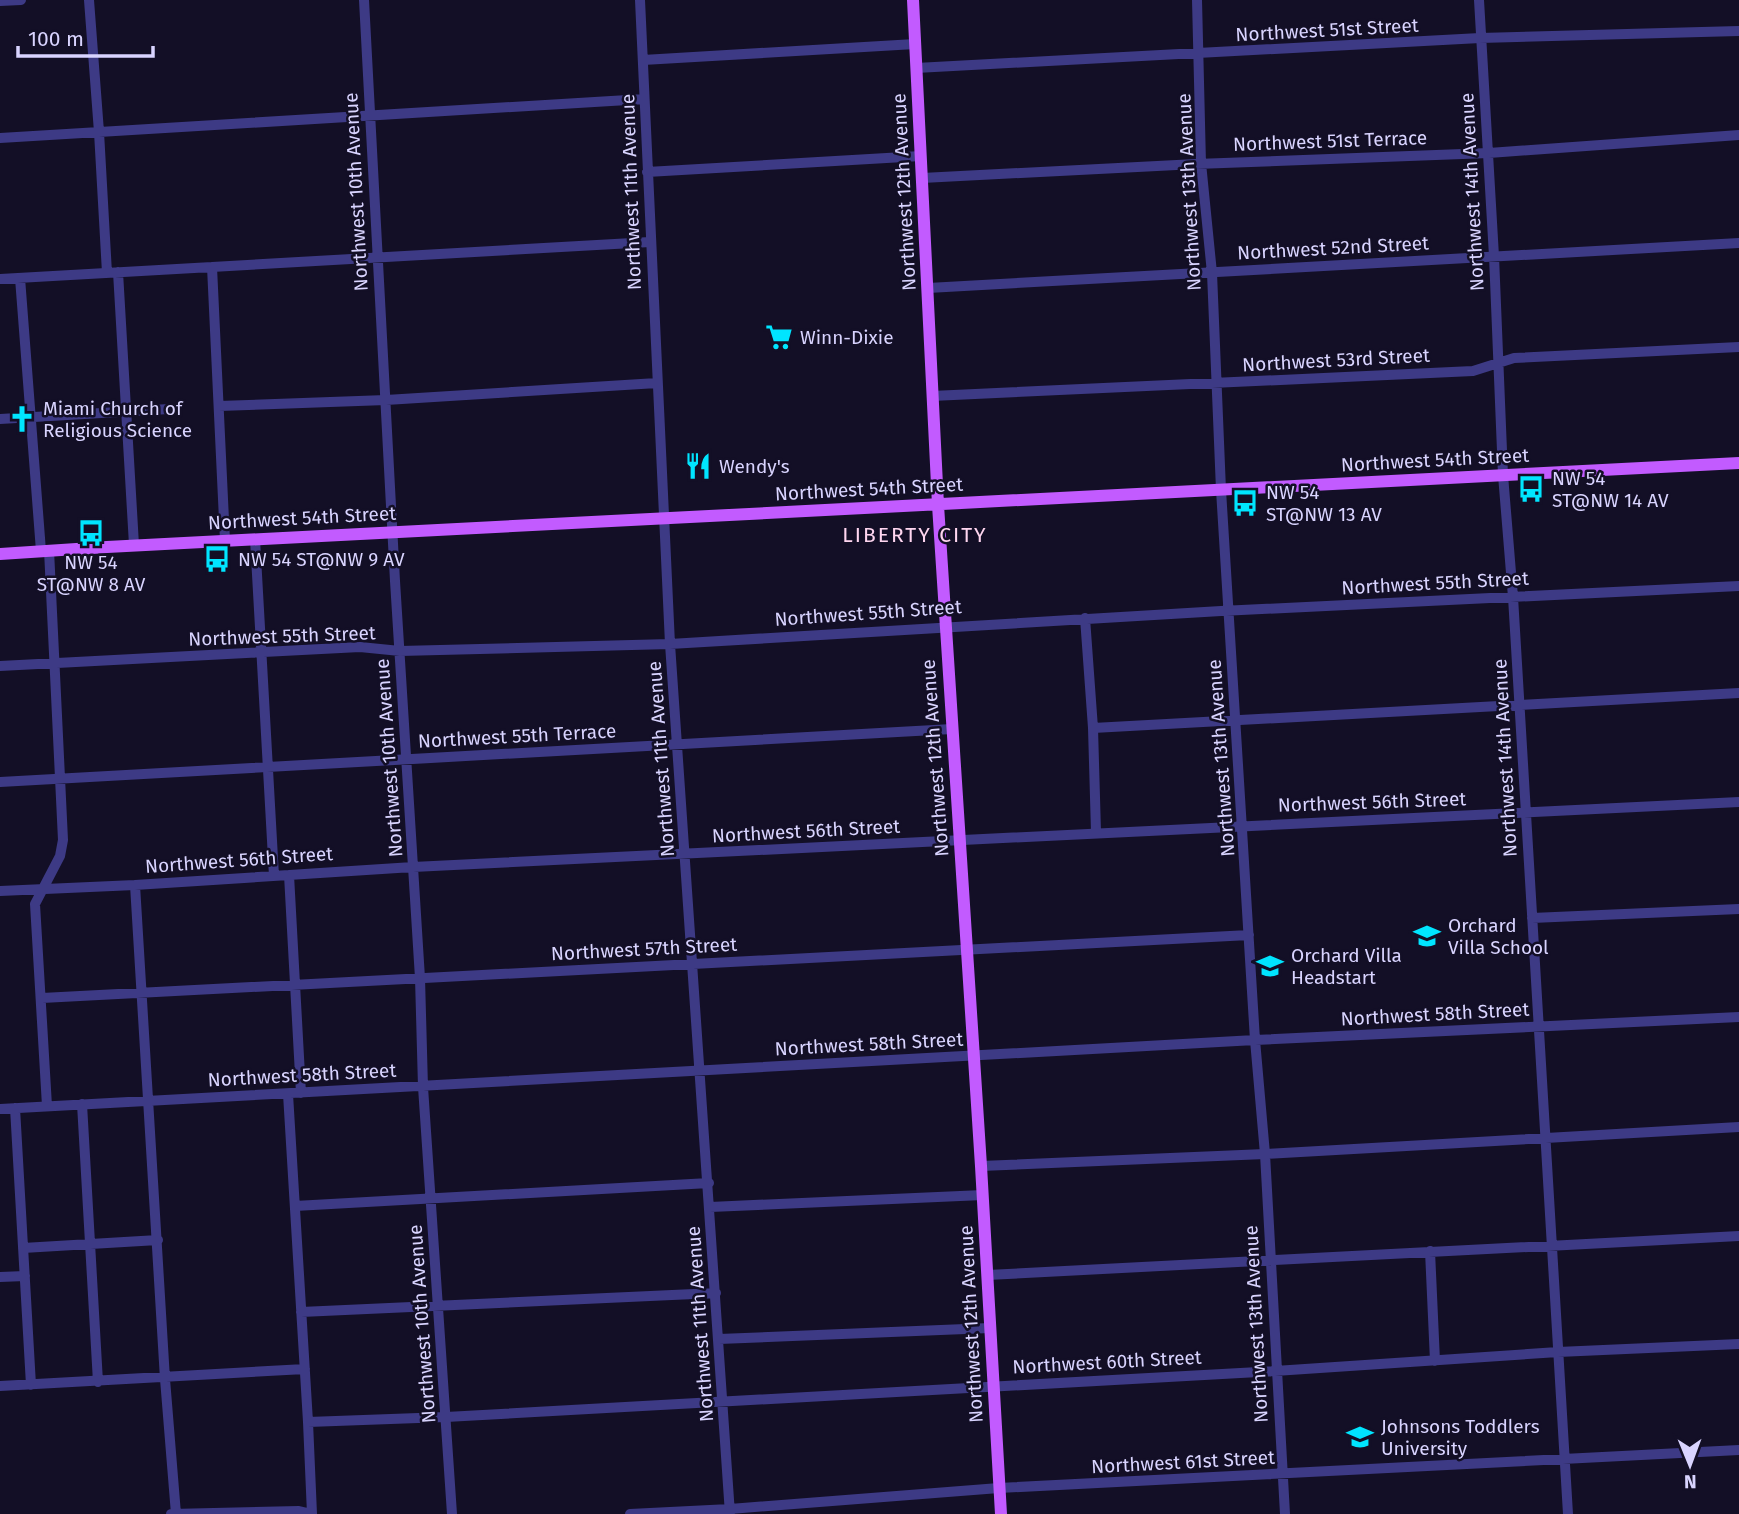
<svg xmlns="http://www.w3.org/2000/svg" width="1739" height="1514" viewBox="0 0 1739 1514" font-family="'Fira Sans',sans-serif">
  <rect width="100%" height="100%" fill="#130f26"/>
  <g fill="none" stroke-linecap="round" stroke-linejoin="round">
    <path stroke="#3d3a85" stroke-width="10" d="M89,0L99,132L107,273
      M364,0L395,581L420,978L423,1087L452,1514
      M640,0L670,644L730,1514
      M1197,0L1201,163L1212,273L1221,490L1255,1040L1265,1154L1285,1514
      M1479,0L1494,256L1503,475L1513,597L1568,1514
      M0,1L21,0
      M643,60L915,44
      M916,68L1480,38L1739,31
      M0,138L644,99
      M647,172L921,156
      M922,178L1196,164L1489,153L1739,135
      M212,267L225,541
      M118,272L134,545
      M20,278L41,551
      M0,279L650,242
      M928,288L1739,243
      M932,396L1473,371L1514,358L1739,347
      M219,406L386,400L657,383
      M0,419L169,409
      M255,539L274,876
      M1085,618L1093,728L1096,832
      M0,666L360,647L400,651L670,644L1221,611L1739,586
      M1093,728L1739,693
      M0,782L952,729
      M289,875L301,1093
      M135,885L165,1379L176,1514
      M0,891L135,885L413,867L1739,802
      M1532,918L1739,909
      M42,998L1249,935
      M82,1104L98,1382
      M47,1106L35,904L60,856L63,840L49,550
      M15,1108L31,1385
      M0,1109L1255,1040L1739,1017
      M981,1166L1265,1154L1739,1127
      M295,1206L709,1183
      M710,1207L983,1195
      M23,1248L158,1240
      M1430,1251L1435,1361
      M987,1275L1739,1236
      M0,1277L25,1276
      M301,1312L716,1293
      M719,1339L990,1328
      M0,1386L305,1369
      M308,1422L446,1417L1275,1371L1558,1352L1739,1344
      M171,1514L299,1511L312,1514L308,1422L288,1094
      M630,1514L730,1509L999,1488L1739,1450"/>
    <path stroke="#c25bff" stroke-width="12" d="M913,0L938,505L981,1166L1001,1514
      M0,554L107,547L1739,463"/>
  </g>
  <defs>
    <symbol id="supermarket-bare" viewBox="-9 -9 18 18"><path d="M-6-5.5h2.5l.6 2H6L4.5 2H-2.5L-4.4-4H-6ZM-1.5 3.2a1.3 1.3 0 1 0 .1 0ZM3 3.2a1.3 1.3 0 1 0 .1 0Z" fill="#00e5ff" stroke="#130f26" stroke-width="2.5" paint-order="stroke"/></symbol>
    <symbol id="church-bare" viewBox="-9 -9 18 18"><path d="M-1.2-6h2.4v3.5h3.3v2.4h-3.3V6h-2.4V-.1h-3.3v-2.4h3.3Z" fill="#00e5ff" stroke="#130f26" stroke-width="2.5" paint-order="stroke"/></symbol>
    <symbol id="restaurant-bare" viewBox="-9 -9 18 18"><path d="M-5-6h1v4h1v-4h1v4h1v-4h1v5L-1.5 .5V6h-2V.5L-5-1ZM5-6V6H3V1.5H1.5Q1.5-4 5-6Z" fill="#00e5ff" stroke="#130f26" stroke-width="2.5" paint-order="stroke"/></symbol>
    <symbol id="bus-bare" viewBox="-9 -9 18 18"><path d="M-5-6H5V4H4V6H2V4H-2V6H-4V4H-5ZM-3.5-4V0h7V-4ZM-3.5 1.2v1.5H-2V1.2ZM2 1.2v1.5H3.5V1.2Z" fill="#00e5ff" stroke="#130f26" stroke-width="2.5" paint-order="stroke"/></symbol>
    <symbol id="school-bare" viewBox="-9 -9 18 18"><path d="M0-5L7-2L0 1L-7-2ZM-4 1L0 2.5L4 1V4Q0 6-4 4Z" fill="#00e5ff" stroke="#130f26" stroke-width="2.5" paint-order="stroke"/></symbol>
  </defs>
  <g fill-rule="evenodd">
    <use href="#supermarket-bare" x="760" y="318" width="38" height="38"/>
    <use href="#church-bare" x="3" y="400" width="38" height="38"/>
    <use href="#restaurant-bare" x="679" y="447" width="38" height="38"/>
    <use href="#bus-bare" x="1512" y="470" width="38" height="38"/>
    <use href="#bus-bare" x="1226" y="484" width="38" height="38"/>
    <use href="#bus-bare" x="72" y="514" width="38" height="38"/>
    <use href="#bus-bare" x="198" y="540" width="38" height="38"/>
    <use href="#school-bare" x="1408" y="917" width="38" height="38"/>
    <use href="#school-bare" x="1251" y="947" width="38" height="38"/>
    <use href="#school-bare" x="1341" y="1418" width="38" height="38"/>
  </g>
  <g text-anchor="middle" dominant-baseline="central" stroke-width="5" stroke-linejoin="round" paint-order="stroke">
    <g font-size="19" fill="#d9d4ff" stroke="#130f26">
      <text transform="translate(1327 30) rotate(-3)">Northwest 51st Street</text>
      <text transform="translate(1330 141) rotate(-2)">Northwest 51st Terrace</text>
      <text transform="translate(356 192) rotate(-93)">Northwest 10th Avenue</text>
      <text transform="translate(631 192) rotate(-92)">Northwest 11th Avenue</text>
      <text transform="translate(904 192) rotate(-93)">Northwest 12th Avenue</text>
      <text transform="translate(1189 192) rotate(-93)">Northwest 13th Avenue</text>
      <text transform="translate(1472 192) rotate(-93)">Northwest 14th Avenue</text>
      <text transform="translate(1333 248) rotate(-3)">Northwest 52nd Street</text>
      <text transform="translate(1336 360) rotate(-3)">Northwest 53rd Street</text>
      <text transform="translate(1435 460) rotate(-3)">Northwest 54th Street</text>
      <text transform="translate(869 489) rotate(-3)">Northwest 54th Street</text>
      <text transform="translate(302 518) rotate(-3)">Northwest 54th Street</text>
      <text transform="translate(1435 583) rotate(-3)">Northwest 55th Street</text>
      <text transform="translate(868 613) rotate(-4)">Northwest 55th Street</text>
      <text transform="translate(282 636) rotate(-2)">Northwest 55th Street</text>
      <text transform="translate(517 736) rotate(-3)">Northwest 55th Terrace</text>
      <text transform="translate(389 758) rotate(-94)">Northwest 10th Avenue</text>
      <text transform="translate(935 758) rotate(-94)">Northwest 12th Avenue</text>
      <text transform="translate(1221 758) rotate(-94)">Northwest 13th Avenue</text>
      <text transform="translate(1505 758) rotate(-93)">Northwest 14th Avenue</text>
      <text transform="translate(661 759) rotate(-94)">Northwest 11th Avenue</text>
      <text transform="translate(1372 802) rotate(-2)">Northwest 56th Street</text>
      <text transform="translate(806 831) rotate(-3)">Northwest 56th Street</text>
      <text transform="translate(239 860) rotate(-4)">Northwest 56th Street</text>
      <text transform="translate(644 949) rotate(-3)">Northwest 57th Street</text>
      <text transform="translate(1435 1014) rotate(-3)">Northwest 58th Street</text>
      <text transform="translate(869 1044) rotate(-3)">Northwest 58th Street</text>
      <text transform="translate(302 1075) rotate(-3)">Northwest 58th Street</text>
      <text transform="translate(422 1324) rotate(-94)">Northwest 10th Avenue</text>
      <text transform="translate(700 1324) rotate(-94)">Northwest 11th Avenue</text>
      <text transform="translate(971 1324) rotate(-93)">Northwest 12th Avenue</text>
      <text transform="translate(1256 1324) rotate(-93)">Northwest 13th Avenue</text>
      <text transform="translate(1107 1362) rotate(-3)">Northwest 60th Street</text>
      <text transform="translate(1183 1462) rotate(-3)">Northwest 61st Street</text>
    </g>
    <g font-size="19" fill="#d9d4ff" stroke="#130f26" text-anchor="start">
      <text x="800" y="337">Winn-Dixie</text>
      <text x="43" y="408">Miami Church of<tspan x="43" dy="22">Religious Science</tspan></text>
      <text x="719" y="466">Wendy's</text>
      <text x="1552" y="478">NW 54<tspan x="1552" dy="22">ST@NW 14 AV</tspan></text>
      <text x="1266" y="492">NW 54<tspan x="1266" dy="22">ST@NW 13 AV</tspan></text>
      <text x="238" y="559">NW 54 ST@NW 9 AV</text>
      <text x="91" y="562" text-anchor="middle">NW 54<tspan x="91" dy="22">ST@NW 8 AV</tspan></text>
      <text x="1448" y="925">Orchard<tspan x="1448" dy="22">Villa School</tspan></text>
      <text x="1291" y="955">Orchard Villa<tspan x="1291" dy="22">Headstart</tspan></text>
      <text x="1381" y="1426">Johnsons Toddlers<tspan x="1381" dy="22">University</tspan></text>
    </g>
    <g font-size="21" letter-spacing="2" fill="#ffd6f0" stroke="#130f26">
      <text x="915" y="535">LIBERTY CITY</text>
    </g>
  </g>
  <g transform="translate(1690 1465) rotate(179)" stroke="#130f26" stroke-width="5" paint-order="stroke">
  <path d="M0-5L12 26L0 18L-12 26Z" fill="#d9d4ff"/>
  <text y="-10" font-size="19" font-weight="bold" text-anchor="middle" fill="#d9d4ff">N</text>
  </g>
  <path d="M18 46v10h135v-10" fill="none" stroke="#d9d4ff" stroke-width="3.5"/>
  <text x="28" y="46" font-size="21" fill="#d9d4ff" stroke="#130f26" stroke-width="5" paint-order="stroke">100 m</text>
</svg>
